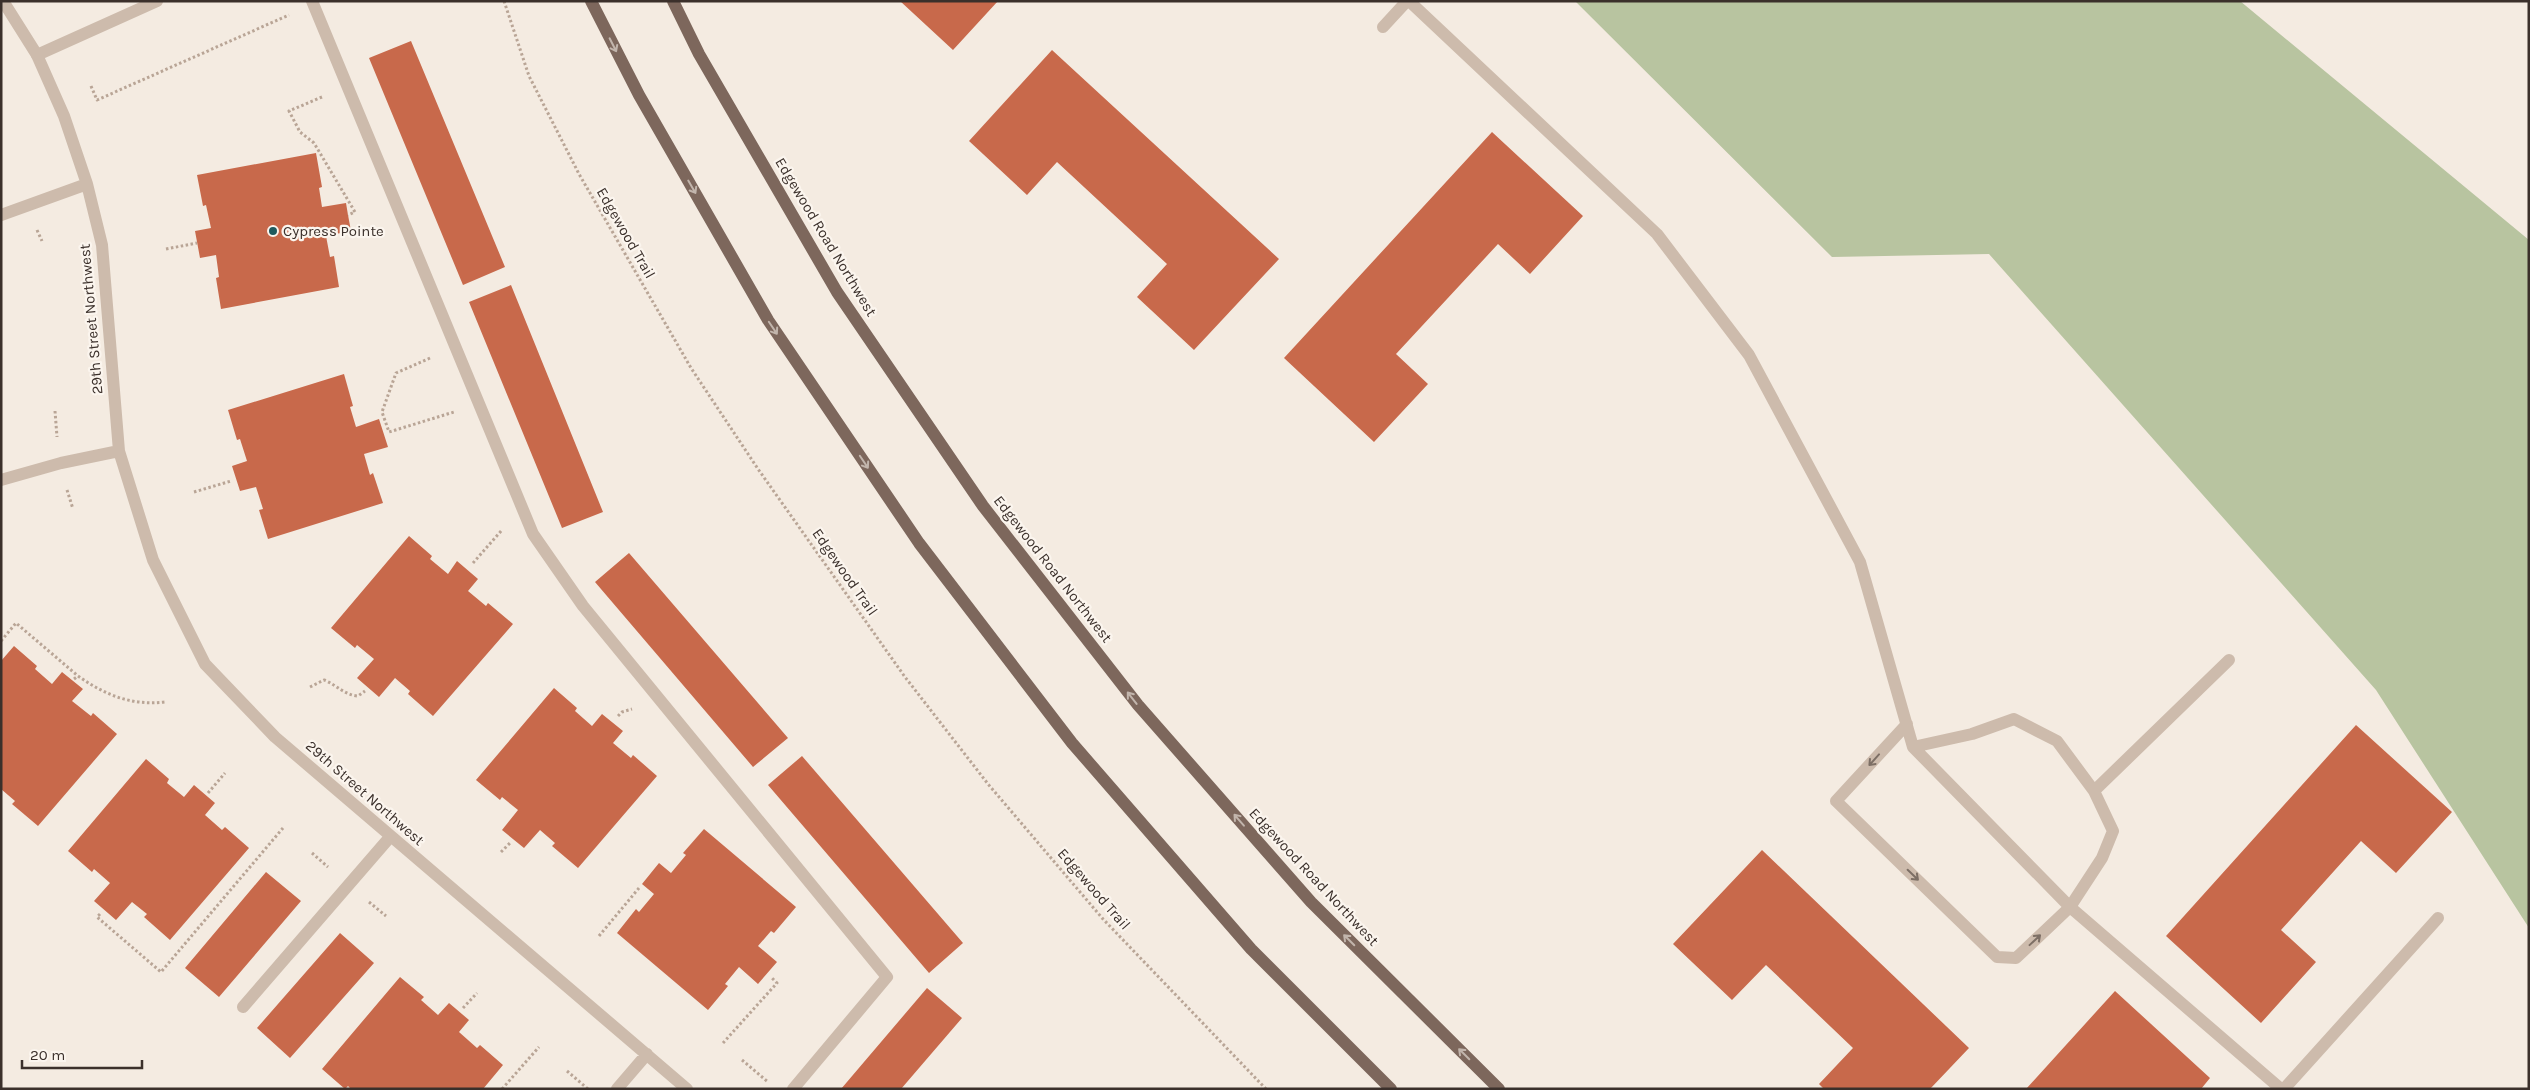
<svg xmlns="http://www.w3.org/2000/svg" width="2530" height="1090" viewBox="0 0 2530 1090" font-family="Karla,sans-serif">
  <rect width="100%" height="100%" fill="#f4ebe1"/>
  <path fill="#b8c4a0" d="M1575,1H2240L2529,240V928L2376,690L1989,254L1832,257Z"/>
  <path fill="#c8694b" d="M900,1H998L953,50Z
    M411,41L505,267L463,285L369,58Z
    M1052,50L1279,259L1194,350L1137,297L1167,264L1057,162L1027,195L969,141Z
    M1492,132L1583,216L1530,274L1498,244L1396,354L1428,384L1374,442L1284,358Z
    M316,153L322,187L319,188L322,207L346,203L348,215L351,231L326,236L330,257L334,256L339,287L221,309L216,278L219,277L216,255L200,258L195,231L211,228L206,205L203,206L197,175Z
    M511,285L603,512L562,528L469,302Z
    M344,374L353,406L350,407L356,427L379,419L388,447L364,454L370,475L373,473L383,503L268,539L259,510L263,509L256,487L240,491L232,466L247,461L240,439L237,440L228,410Z
    M409,536L432,556L430,559L448,574L457,561L478,579L468,591L486,606L488,603L513,624L433,716L408,694L410,691L395,678L379,697L357,678L374,659L357,645L355,648L331,628Z
    M629,553L788,738L753,767L595,582Z
    M14,646L37,666L35,669L52,684L62,672L83,689L72,701L91,716L93,713L117,734L38,826L12,804L15,801L1,789V661Z
    M554,688L577,708L575,711L592,726L602,714L623,731L613,743L631,758L633,755L657,776L578,868L552,846L555,843L540,830L524,848L502,830L518,810L502,797L500,800L476,780Z
    M2356,725L2452,812L2396,873L2361,841L2281,930L2316,962L2261,1023L2166,936Z
    M802,756L963,943L929,973L768,785Z
    M146,759L169,779L167,783L184,797L194,785L215,803L205,815L222,830L225,827L249,848L170,940L144,917L147,914L132,902L116,920L94,901L110,883L94,869L92,872L68,851Z
    M704,829L796,907L774,933L771,931L758,946L777,962L758,984L739,967L725,984L728,986L708,1010L617,933L636,909L639,912L654,894L642,884L659,863L671,873L686,855L683,853Z
    M1762,850L1969,1048L1930,1089H1824L1819,1084L1853,1048L1766,965L1732,1000L1673,944Z
    M266,872L301,901L219,997L185,968Z
    M340,933L374,963L290,1058L257,1028Z
    M400,977L424,997L421,1000L438,1015L449,1003L469,1020L459,1032L477,1048L480,1045L503,1065L483,1089H351L348,1086L345,1089L322,1069Z
    M927,988L962,1018L901,1089H841Z
    M2115,991L2210,1078L2201,1089H2026Z"/>
  <g fill="none" stroke-linecap="round" stroke-linejoin="round">
    <path stroke="#b9a596" stroke-width="3" stroke-dasharray="2.5 2.5" stroke-linecap="butt" d="M504,1L529,76L579,174L691,368L758,469L905,677L988,784L1103,919L1266,1089
      M91,86L97,100L289,15
      M322,97L289,111L300,132L314,143L355,212L348,215
      M37,230L42,241
      M166,249L197,243
      M430,358L396,373L382,412L389,432L454,412
      M55,411L57,437
      M67,490L73,509
      M194,492L231,481
      M473,563L502,530
      M1,641L16,623L78,676
      M74,679L78,676C105,695 132,706 165,702
      M310,687L324,680C337,685 344,695 358,696L365,691
      M618,716L622,712L632,709
      M208,793L225,773
      M501,852L510,843
      M312,853L328,867
      M369,902L386,916
      M100,914L97,917L161,972L283,828
      M599,936L639,888
      M463,1008L477,993
      M723,1043L777,983L771,977
      M742,1060L768,1082
      M567,1071L588,1089
      M502,1089L539,1047"/>
    <path stroke="#cdbbac" stroke-width="12" d="M312,1L533,534L583,606L887,977L793,1089
      M1409,1L1657,234L1749,355L1860,562L1913,747L2070,907L2281,1089
      M1383,27L1407,1
      M37,55L64,116L87,184L102,245L119,451L153,560L205,664L275,737L687,1089
      M1,215L87,184
      M1,480L61,463L119,451
      M1907,724L1836,801L1997,957L2016,958L2070,907L2102,858L2113,831L2094,791L2229,660
      M1913,747L1972,734L2014,719L2057,741L2094,791
      M243,1007L390,837
      M617,1089L647,1054
      M2284,1089L2438,918"/>
    <path stroke="#cdbbac" stroke-width="12" d="M3,1L37,55L157,1"/>
    <path stroke="#7d675c" stroke-width="12" d="M591,1L639,95L768,320L919,543L1072,743L1251,949L1391,1089
      M673,1L699,54L837,292L983,506L1138,705L1311,902L1499,1089"/>
  </g>
  <defs><path id="oneway-shaft" d="M-6 0H5M1.5-3L5.5 0L1.5 3" fill="none" stroke-width="1.6" stroke-linecap="round" stroke-linejoin="round" transform="scale(1.25)"/></defs>
  <g stroke="#c2b5ac">
    <use href="#oneway-shaft" transform="translate(613 45) rotate(63)"/>
    <use href="#oneway-shaft" transform="translate(692 187) rotate(60)"/>
    <use href="#oneway-shaft" transform="translate(773 328) rotate(56)"/>
    <use href="#oneway-shaft" transform="translate(864 462) rotate(56)"/>
    <use href="#oneway-shaft" transform="translate(1132 698) rotate(-128)"/>
    <use href="#oneway-shaft" transform="translate(1239 820) rotate(-131)"/>
    <use href="#oneway-shaft" transform="translate(1349 940) rotate(-135)"/>
    <use href="#oneway-shaft" transform="translate(1464 1054) rotate(-135)"/>
  </g>
  <g stroke="#7d6f65">
    <use href="#oneway-shaft" transform="translate(1874 760) rotate(132)"/>
    <use href="#oneway-shaft" transform="translate(1913 875) rotate(44)"/>
    <use href="#oneway-shaft" transform="translate(2035 940) rotate(-43)"/>
  </g>
  <circle fill="#1f5a5e" stroke="#fbf5ee" stroke-width="2" cx="273" cy="231" r="5"/>
  <g text-anchor="middle" dominant-baseline="central" stroke-width="4.5" stroke-linejoin="round" paint-order="stroke">
    <g font-size="15" fill="#3b302b" stroke="#fbf5ee" text-anchor="start">
      <text x="283" y="231">Cypress Pointe</text>
    </g>
    <g font-size="15" fill="#3b302b" stroke="#fbf5ee">
      <text transform="translate(626 233) rotate(60)">Edgewood Trail</text>
      <text transform="translate(826 237) rotate(59)">Edgewood Road Northwest</text>
      <text transform="translate(91 319) rotate(-95)">29th Street Northwest</text>
      <text transform="translate(1053 569) rotate(52)">Edgewood Road Northwest</text>
      <text transform="translate(845 572) rotate(55)">Edgewood Trail</text>
      <text transform="translate(365 793) rotate(41)">29th Street Northwest</text>
      <text transform="translate(1314 877) rotate(47)">Edgewood Road Northwest</text>
      <text transform="translate(1094 889) rotate(49)">Edgewood Trail</text>
    </g>
  </g>
  <rect width="2530" height="1090" fill="none" stroke="#3b302b" stroke-width="5"/>
  <path d="M22 1060v8h120v-8" fill="none" stroke="#3b302b" stroke-width="2.5"/>
  <text x="30" y="1060" font-size="15" fill="#3b302b" stroke="#fbf5ee" stroke-width="4" paint-order="stroke">20 m</text>
</svg>
